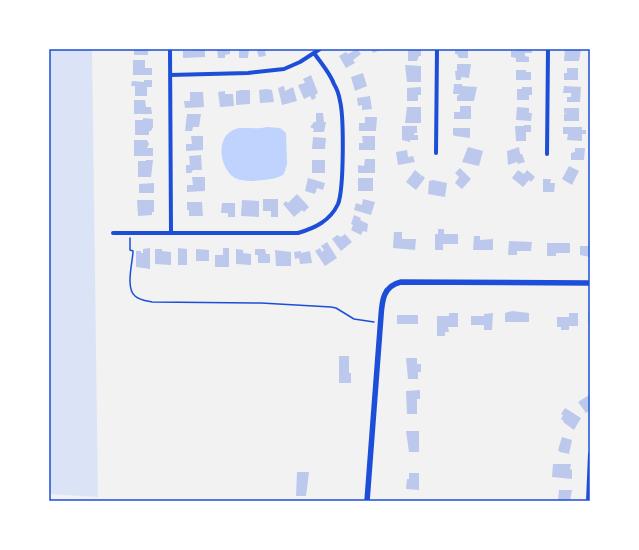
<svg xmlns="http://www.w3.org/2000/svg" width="639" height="550" viewBox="0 0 639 550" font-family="'Nunito Sans',sans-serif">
  <rect width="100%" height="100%" fill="#f2f2f2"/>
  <path fill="#dbe4f7" d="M49,49H92L98,497L49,494Z"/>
  <path fill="#bfd3fe" d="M267,127L280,128L286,133L287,164L284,174C277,179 271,179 263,180C254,181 244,182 235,178C220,169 215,139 233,130C241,126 256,130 267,127Z"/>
  <path fill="#bdc9ec" d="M134,49H151V51H148V55H134Z
    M193,49H205V57L183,58V51H193Z
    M217,49H230V54L225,55V58H218Z
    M239,49H249L248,58H239Z
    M259,49H274L275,50L265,51L266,56L259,57L257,51Z
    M357,49L361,54L353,60L355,63L346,68L339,56L346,52L348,54Z
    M371,49H383L373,53Z
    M408,49H421V56H419L417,61H408Z
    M455,49H468V58H459L457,54H455Z
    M516,49H532V53H525V56L529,57V62H516V58L511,57V51H516Z
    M565,49H581L579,61H564Z
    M133,60H145V68H152V75H133Z
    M457,64H471L469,78L461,77V80H456L455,71H457Z
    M405,65L421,66V82H407Z
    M567,68H578V80H564V73H567Z
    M516,70H526V72H531V80H516Z
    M363,73L367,86L355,91L351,77Z
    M311,75L318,93L315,95L316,98L312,100L310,96L304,99L298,85L305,83L303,79Z
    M144,80H152V87H147V96H135V86H131L132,81L144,82Z
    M454,84H462V86L477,87L474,101H457V96L460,94H453Z
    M284,86L285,91L293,87L297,101L282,105L278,88Z
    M564,86L581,87L580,102H567V97H571V93H563Z
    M421,87V95H418V101H407V88Z
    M522,87H532V95H529V100H517V89H522Z
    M267,89L272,90L274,102L260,103L259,90Z
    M242,90H250V104L236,105V91Z
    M225,91V94H233L234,106L220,107L218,92Z
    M190,92H203L204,107L185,108L184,101H190Z
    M370,96L372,109L362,110V105L358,106L357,98Z
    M134,100H145L146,107H151L152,114H134Z
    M460,106H471V119H454V112H460Z
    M407,107H421V123H405Z
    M517,107L529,108V113H532L531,121L516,120Z
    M564,108H579V121H564V114L567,113H564Z
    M316,113H323L324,122H326L324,132H313L314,129L310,127L314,122H316Z
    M187,114H201L199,127H193L192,131H185Z
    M365,117H377L376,131H359V123H365Z
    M143,118L153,119V127L151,131H149V135H135V120H143Z
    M524,125H531V132H526V141H516L515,126H524Z
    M402,126H417V133H414V135H418V140H410V142L402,140Z
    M563,127H582V130H586V134H582V141L567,140L568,134H563Z
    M453,128H470V138L455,136L453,135Z
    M191,136H203V150L186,151V144H192Z
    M362,136H375V150H359V143H363Z
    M313,137L326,138L325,149H312Z
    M134,140H147L149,144L147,148H153V156H134Z
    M468,147L483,151L479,166L462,162Z
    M519,147L520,154H522L525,162L518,164L517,162L508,165L507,151Z
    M575,148H585L584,160H571V153L575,152Z
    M407,150L408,157L413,156L415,162L398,165L396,152Z
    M201,155L202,170H193L191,173H186V165H190L189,156Z
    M365,159H375V173H358V165L364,166Z
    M146,160H153L151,177H138V161H146Z
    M312,160H325V173H312Z
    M569,166L579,171L572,185L562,179Z
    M460,168L471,179L462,189L455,183L459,177L455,173Z
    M415,170L421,175L420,178L422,175L425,178L416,190L406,182Z
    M518,170L524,174L527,170L535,177L531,182L529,180L523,187L512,178Z
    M192,177H205V191L187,192V185H193Z
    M308,178L325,183L323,190L317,188L315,194L305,191Z
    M358,178H373V191H358Z
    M543,179H551L550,183H555L554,192H543Z
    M433,180L447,183L445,197L428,194L429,181Z
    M154,183V193H139V184Z
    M297,194L309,207L304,212L302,210L294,217L283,204L286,201L288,203Z
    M263,199H278V217H271V211H263Z
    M363,199L375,202L371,215L354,210L356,203L362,205Z
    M137,200H154V212H152V215L138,216Z
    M242,200L259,201V217L241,216Z
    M187,202H202L203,216H189V210H187Z
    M222,203H235V217H228V213H221Z
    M354,215L361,218L360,220L368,224L367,232L363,231L361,235L351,230L353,225L351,224Z
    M438,229H444V234H458V244H443V250H435V234H438Z
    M394,232H402V239H416L415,250L393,248Z
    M345,234L352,242L341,251L332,239L337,235L341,237Z
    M474,236H480V240L493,239V250H473Z
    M509,241L532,242L531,251H517V255H508Z
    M327,242L337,258L325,266L315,251L320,248L322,252L324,250L321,246Z
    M547,243H570V253H556V256H547Z
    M588,245H590V257L580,255V246H588Z
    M150,248V269L136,267V251H141V253H143V249Z
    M178,248L187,249V265H178Z
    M223,248H229V267H215V255H223Z
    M155,249H162V251L171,252V265L155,264Z
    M196,249L209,250V261H196Z
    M236,249L243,250V253L251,254V265L236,264Z
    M255,249H265L266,254H270V263H258V255H255Z
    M275,250L291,252V266H276Z
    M301,251V253L310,251L312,263L300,264L299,258L295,259L294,252Z
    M512,311L529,313V322H505V313Z
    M449,313H458V327H448L449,332H445V336H437V316H449Z
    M493,313L492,330H484V325H471V316H484V314Z
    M569,313H578V326H569V330H561V327H557V317H569Z
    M588,313H590V323H588Z
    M397,315H418V324H397Z
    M339,356H349V373H351V383H339Z
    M406,358H417V364H421V372H418V379H408Z
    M420,390V399H417V414H407L406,391Z
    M589,395L590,410L586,413L578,402Z
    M565,408L581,418L574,430L563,422L564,421L561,419L563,415L561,414Z
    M406,431H419V452H409Z
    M562,437L572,440L569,454L560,452L558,450Z
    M553,464H571L570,469L572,470V479L552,477Z
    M297,472H309L306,496H296Z
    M409,473H419V490L406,489L407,479H409Z
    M559,490H572L570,501H558Z"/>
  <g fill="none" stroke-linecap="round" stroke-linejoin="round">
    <path stroke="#1d4ed8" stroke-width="1.5" d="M130,238V250L133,251C133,261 125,288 135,296C139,300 147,301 152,302L261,303L331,307L336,308L354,319L374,322"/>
    <path stroke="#1d4ed8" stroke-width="4" d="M170,49L171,233
      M170,75L248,73L284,69L300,62L320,49
      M436,153L437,49
      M547,154L548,49
      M113,233H298C315,228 330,221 338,204C344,189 344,117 340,101C339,95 337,89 334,84C330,73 321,63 314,53
      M588,501L590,454"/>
    <path stroke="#1d4ed8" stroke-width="5.5" d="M367,501L381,316C382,301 383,286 401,282L590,283"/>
  </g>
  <rect width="639" height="550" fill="none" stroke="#ffffff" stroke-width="100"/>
  <rect x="50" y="50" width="539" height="450" fill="none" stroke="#1d4ed8" stroke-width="1.5"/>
</svg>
